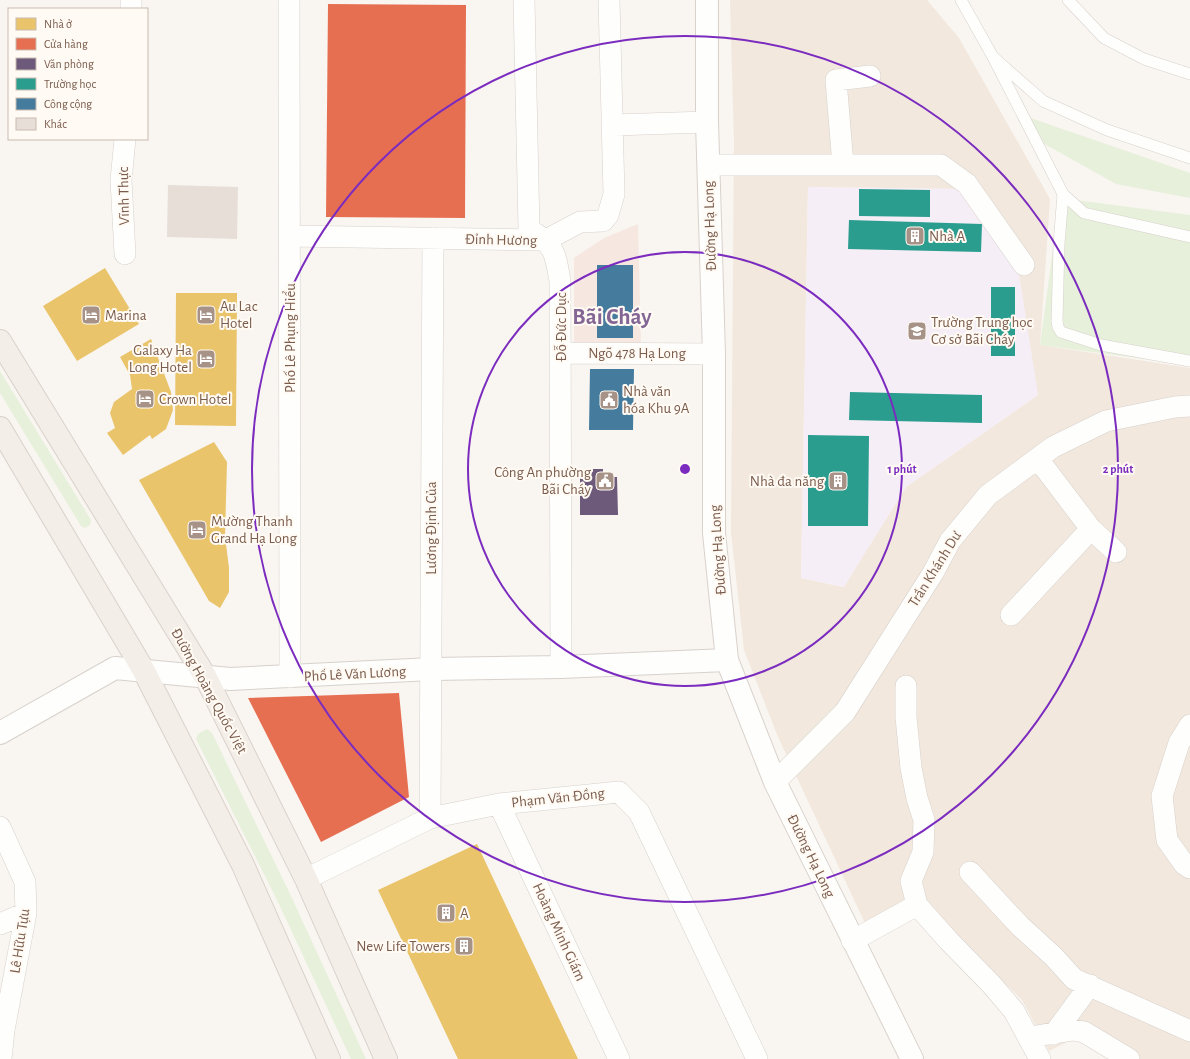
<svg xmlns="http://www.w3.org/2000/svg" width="1190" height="1059" viewBox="0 0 1190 1059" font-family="'Alegreya Sans',sans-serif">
  <rect width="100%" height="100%" fill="#f9f5f0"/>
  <path fill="#f2e8de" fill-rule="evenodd" d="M730,0H927L959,38L1050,199L1040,345L1190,368V1059H1117L1079,1036L1049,1051L1022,1000L923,904L871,936L778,737L744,650L731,532L734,142ZM808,187L965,189L1038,395L906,487L843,587L801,578Z"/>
  <path fill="#f6e8e1" d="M638,224L641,344L574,346V258L604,238Z"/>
  <path fill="#f6eef6" d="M808,187L965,189L1018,267L1038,395L906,487L844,587L801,578Z"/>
  <path fill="#e7f0db" d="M1019,114L1190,173V198L1116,184L1032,137Z
    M1060,198L1190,215V365L1040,345Z
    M0,371L91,520L90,525L85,528L81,526L0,393Z
    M207,729L212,733L291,896L366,1059H351L278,902L196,739L198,734Z"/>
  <path fill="#e9c46a" d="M105,268L139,324L77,361L43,306Z
    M176,293H237L236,426L175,425Z
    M151,339L171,392L173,410L166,429L152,439L150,435L123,455L107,433L115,428L110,413L114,402L132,389L130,375L120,357Z
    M214,442L227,462L225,536L229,568V592L220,608L209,601L139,480Z
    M477,844L553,1006L578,1059H458L422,983L378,890Z"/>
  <path fill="#e76f51" d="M328,4L466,5L465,218L326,217Z
    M399,693L409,797L321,842L248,698Z"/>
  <path fill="#6d597a" d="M590,469H603V477H617L618,515H580V478H590Z"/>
  <path fill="#2a9d8f" d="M859,189L930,190V217L859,216Z
    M849,220L982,224L981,252L848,249Z
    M991,287H1015V356H991Z
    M850,392L982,395V423L849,420Z
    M808,435L869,436L868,526H808Z"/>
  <path fill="#457b9d" d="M597,265H633V338H597Z
    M590,369H634L633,430H589Z"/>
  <path fill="#e6ded7" d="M168,185L238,187L237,239L167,237Z"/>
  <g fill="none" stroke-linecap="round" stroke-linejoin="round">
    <defs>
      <path id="service" d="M961,0L993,57L1043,101L1107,130L1190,158
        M1068,0L1104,38L1144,59L1190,74
        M993,57L1063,194L1084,213L1190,237
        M1063,194L1059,244L1057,321L1058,327L1061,332L1101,345L1190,361"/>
      <path id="minor" d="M131,0V9
        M289,0L290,677
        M524,0L529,229C555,246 555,251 560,281L561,667
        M613,125L707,122
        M709,165H941L967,184L1024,265
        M843,165L836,80L870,76
        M290,236L546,240L580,222L603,221L608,215L614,194L609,0
        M125,254L121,180L125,139
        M561,353L714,354
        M1038,459L1091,529L1116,552
        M1011,615L1091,529
        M906,686V717L911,768L917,798L924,820L923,852L911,881L917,905L948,940L991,984L1014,1011L1040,1059
        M1190,725L1179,743L1162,796L1167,840L1184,864L1190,868
        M775,782L845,712L933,573L950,541L988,495L1053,447L1106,421L1175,407L1190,406
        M499,804L619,1059
        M430,818L433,238
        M0,827L25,882L26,913L4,1030L1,1059
        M970,872L1020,926L1054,957L1074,979L1190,1031
        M306,879L430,818L499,804L619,792L639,812L757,1059
        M0,924L26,913
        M852,941L917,905
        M1054,1034L1090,985
        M1030,1037L1073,1030L1084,1032L1129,1059"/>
      <path id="tertiary" d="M0,733L115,668L230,679L432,669L561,667L727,660"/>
      <path id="secondary" d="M707,0V122L714,354V533L727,660L775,782L912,1059"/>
      <path id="primary" d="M0,341L205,676L306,879L386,1059
        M0,428L144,671L243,865L329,1059"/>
    </defs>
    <use href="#service" stroke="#d7d1cb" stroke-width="12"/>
    <use href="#minor" stroke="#d7d1cb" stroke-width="22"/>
    <use href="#tertiary" stroke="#d7d1cb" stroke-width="24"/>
    <use href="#secondary" stroke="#d9d2cb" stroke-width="24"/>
    <use href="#primary" stroke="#dad1cc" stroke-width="24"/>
    <use href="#service" stroke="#fefefd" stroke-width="11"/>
    <use href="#minor" stroke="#fefefd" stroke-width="21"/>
    <use href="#tertiary" stroke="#fefefd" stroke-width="22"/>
    <use href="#secondary" stroke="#fefefd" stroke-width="22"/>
    <use href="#primary" stroke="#f3eee8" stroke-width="22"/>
  </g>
  <g fill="none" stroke="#7b2cbf" stroke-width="2">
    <circle cx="685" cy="469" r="217"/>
    <circle cx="685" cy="469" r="433"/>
  </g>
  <defs>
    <symbol id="building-square" viewBox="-11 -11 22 22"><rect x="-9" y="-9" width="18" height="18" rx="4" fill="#a69286" stroke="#fffaf3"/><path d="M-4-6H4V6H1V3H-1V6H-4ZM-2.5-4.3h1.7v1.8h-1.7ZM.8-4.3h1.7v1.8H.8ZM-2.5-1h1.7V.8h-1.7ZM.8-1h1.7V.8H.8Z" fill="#fff"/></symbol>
    <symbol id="hotel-square" viewBox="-11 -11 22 22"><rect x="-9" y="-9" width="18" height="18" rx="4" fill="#a69286" stroke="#fffaf3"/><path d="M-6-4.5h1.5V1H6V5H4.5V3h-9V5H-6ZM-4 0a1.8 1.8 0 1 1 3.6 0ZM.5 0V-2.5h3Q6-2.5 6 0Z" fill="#fff"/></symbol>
    <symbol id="school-square" viewBox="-11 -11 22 22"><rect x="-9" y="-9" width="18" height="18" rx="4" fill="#a69286" stroke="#fffaf3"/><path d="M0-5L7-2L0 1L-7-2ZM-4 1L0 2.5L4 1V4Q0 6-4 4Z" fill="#fff"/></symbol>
    <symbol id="civic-square" viewBox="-11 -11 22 22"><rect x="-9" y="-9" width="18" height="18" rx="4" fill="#a69286" stroke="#fffaf3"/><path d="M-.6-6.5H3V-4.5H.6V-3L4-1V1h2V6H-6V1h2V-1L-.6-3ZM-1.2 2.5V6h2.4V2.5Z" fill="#fff"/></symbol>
  </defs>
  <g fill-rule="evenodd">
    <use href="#building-square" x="904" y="225" width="22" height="22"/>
    <use href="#hotel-square" x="80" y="304" width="22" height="22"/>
    <use href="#hotel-square" x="195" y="304" width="22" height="22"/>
    <use href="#school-square" x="906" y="320" width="22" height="22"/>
    <use href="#hotel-square" x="195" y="348" width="22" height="22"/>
    <use href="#hotel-square" x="134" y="388" width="22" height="22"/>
    <use href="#civic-square" x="598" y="389" width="22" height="22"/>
    <use href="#civic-square" x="594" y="470" width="22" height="22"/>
    <use href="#building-square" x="827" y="470" width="22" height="22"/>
    <use href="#hotel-square" x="186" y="519" width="22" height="22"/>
    <use href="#building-square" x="435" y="902" width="22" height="22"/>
    <use href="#building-square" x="453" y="935" width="22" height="22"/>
  </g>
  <g text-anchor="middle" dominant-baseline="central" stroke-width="4" stroke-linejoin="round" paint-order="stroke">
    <g font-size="15" fill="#7a5c4d" stroke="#fffaf3">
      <text transform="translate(124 196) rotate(-91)">Vĩnh Thực</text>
      <text transform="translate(710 226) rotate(-92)">Đường Hạ Long</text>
      <text transform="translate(501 240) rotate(1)">Đỉnh Hương</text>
      <text transform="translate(561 327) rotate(-90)">Đỗ Đức Dục</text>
      <text transform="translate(290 338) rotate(-90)">Phố Lê Phụng Hiểu</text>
      <text x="637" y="353">Ngõ 478 Hạ Long</text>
      <text transform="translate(431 528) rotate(-90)">Lương Định Của</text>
      <text transform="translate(718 550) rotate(-94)">Đường Hạ Long</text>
      <text transform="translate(935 569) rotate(-58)">Trần Khánh Dư</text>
      <text transform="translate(355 674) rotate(-3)">Phố Lê Văn Lương</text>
      <text transform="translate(209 691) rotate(61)">Đường Hoàng Quốc Việt</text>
      <text transform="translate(558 798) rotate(-6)">Phạm Văn Đồng</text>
      <text transform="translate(811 856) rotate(64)">Đường Hạ Long</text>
      <text transform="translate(559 932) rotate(65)">Hoàng Minh Giám</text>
      <text transform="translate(20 941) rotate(-81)">Lê Hữu Tựu</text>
    </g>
    <g font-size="15" fill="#7a5c4d" stroke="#fffaf3" text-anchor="start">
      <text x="929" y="236">Nhà A</text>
      <text x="220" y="306">Au Lac<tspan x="220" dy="17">Hotel</tspan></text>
      <text x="105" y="315">Marina</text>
      <text x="931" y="322">Trường Trung học<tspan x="931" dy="17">Cơ sở Bãi Cháy</tspan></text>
      <text x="192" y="350" text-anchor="end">Galaxy Ha<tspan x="192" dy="17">Long Hotel</tspan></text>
      <text x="623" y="391">Nhà văn<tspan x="623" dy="17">hóa Khu 9A</tspan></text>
      <text x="159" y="399">Crown Hotel</text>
      <text x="591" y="472" text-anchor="end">Công An phường<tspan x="591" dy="17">Bãi Cháy</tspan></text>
      <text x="824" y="481" text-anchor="end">Nhà đa năng</text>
      <text x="211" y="521">Mường Thanh<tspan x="211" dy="17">Grand Hạ Long</tspan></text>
      <text x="460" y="913">A</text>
      <text x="450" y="946" text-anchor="end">New Life Towers</text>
    </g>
    <g font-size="23" font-weight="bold" fill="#846695" stroke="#fffaf3">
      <text x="612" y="317">Bãi Cháy</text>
    </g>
  </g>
  <circle cx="685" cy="469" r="6" fill="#7b2cbf" stroke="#fffaf3" stroke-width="2"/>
  <g font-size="12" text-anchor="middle" font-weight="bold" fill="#7b2cbf" stroke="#fffaf3" stroke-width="4" stroke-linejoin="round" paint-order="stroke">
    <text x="902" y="473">1 phút</text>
    <text x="1118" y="473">2 phút</text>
  </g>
  <rect x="8" y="8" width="140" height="132" fill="#fffaf3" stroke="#cabbb1"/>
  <rect x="16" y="18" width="20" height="12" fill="#e9c46a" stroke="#cabbb1"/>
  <text x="44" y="28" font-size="12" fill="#7a5c4d">Nhà ở</text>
  <rect x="16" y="38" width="20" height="12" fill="#e76f51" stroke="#cabbb1"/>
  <text x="44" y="48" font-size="12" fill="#7a5c4d">Cửa hàng</text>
  <rect x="16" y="58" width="20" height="12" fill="#6d597a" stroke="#cabbb1"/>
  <text x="44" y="68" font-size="12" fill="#7a5c4d">Văn phòng</text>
  <rect x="16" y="78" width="20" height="12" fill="#2a9d8f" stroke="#cabbb1"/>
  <text x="44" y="88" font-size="12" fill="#7a5c4d">Trường học</text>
  <rect x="16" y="98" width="20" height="12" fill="#457b9d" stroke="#cabbb1"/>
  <text x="44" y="108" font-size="12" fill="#7a5c4d">Công cộng</text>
  <rect x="16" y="118" width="20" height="12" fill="#e6ded7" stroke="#cabbb1"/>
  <text x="44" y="128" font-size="12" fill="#7a5c4d">Khác</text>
</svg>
